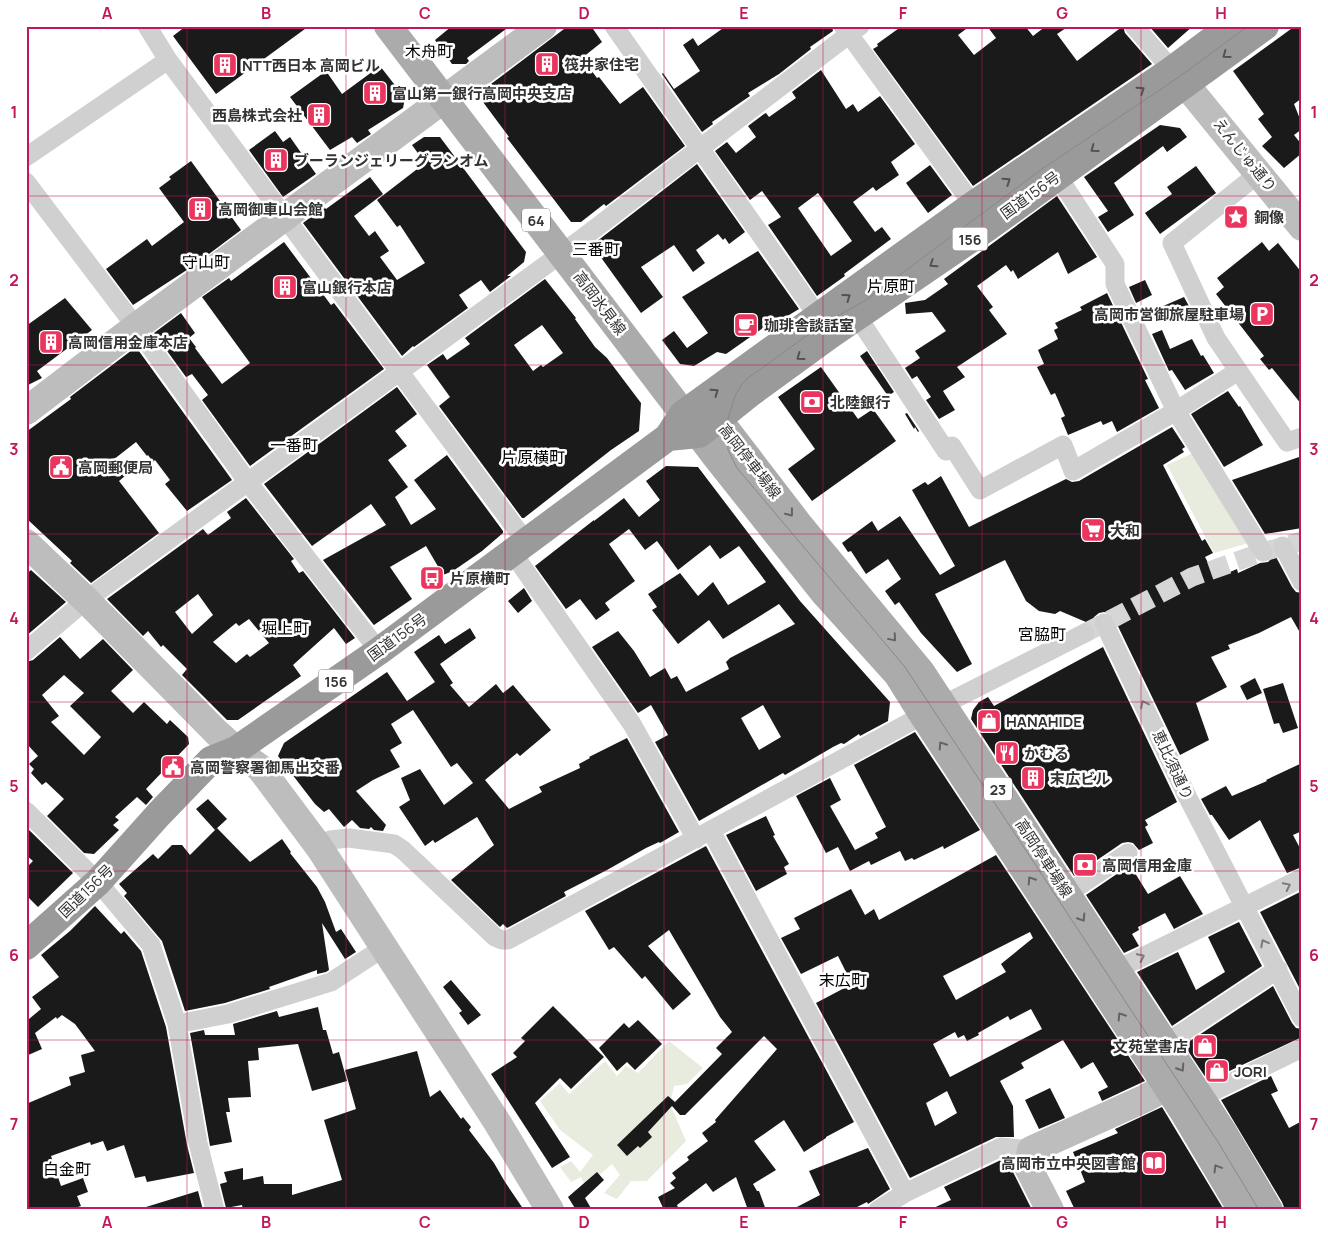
<svg xmlns="http://www.w3.org/2000/svg" width="1328" height="1236" viewBox="0 0 1328 1236" font-family="Manrope,'Noto Sans JP',sans-serif">
  <rect width="100%" height="100%" fill="#fff"/>
  <path fill="#e8ecde" d="M1195,452L1252,542L1214,553L1167,465Z
    M669,1041L703,1068L687,1084L674,1086L670,1104L686,1141L647,1181H631L617,1199L604,1193L620,1175L612,1164L586,1187L581,1177L571,1182L560,1167L571,1161L580,1172L593,1155L560,1130L540,1101L560,1083L569,1094L605,1061L617,1076L626,1066L638,1073Z"/>
  <path fill="#1a1a1a" fill-rule="evenodd" d="M186,26H309L216,94L173,36Z
    M452,26H510L467,58L469,61L466,64H452L435,40Z
    M568,26H591L602,42L582,58L597,78L599,77L620,104L643,87L685,146L606,206L604,204L581,222H571L507,138L509,137L483,102V91L491,84Z
    M726,26H832L833,31L810,47L811,49L779,74L748,93L750,96L712,122L713,124L702,132L662,74L663,73L674,89L700,71L683,45L693,38L698,46Z
    M902,26H970L958,35L974,55L996,38L987,26H1025L1033,36L1046,26H1069L1057,34L1077,61L1123,26L1125,33L1152,64L973,186L873,49L878,46L877,44Z
    M1149,26H1193L1168,48Z
    M1295,26H1302V98L1294,104L1302,124V129L1294,135L1302,145V153L1284,168L1262,146L1272,137L1258,119L1264,114L1233,71Z
    M380,66L405,98L403,108L368,130L371,134L357,143L352,137L330,150L290,97L326,71L342,94Z
    M821,70L846,109L853,104L858,112L880,96L915,144L891,162L899,175L876,191L873,187L853,202L875,232L882,227L891,239L844,274L845,276L817,296L768,225L781,217L762,191L750,200L715,151L727,142L736,153L756,137L748,126L764,114L766,113L769,117L796,98L792,92ZM818,193L852,241L831,256L798,208Z
    M1160,125L1180,128L1187,137L1167,152L1163,146L1114,183L1134,215L1108,232L1098,217L1108,211L1084,177Z
    M275,131L283,142L290,137L316,174L283,197L249,150Z
    M424,137H440L526,252L524,262L507,276H511L490,292L481,280L459,295L468,308L414,347L413,346L402,356L303,223L324,207L326,209L370,177L383,194L354,216L369,236L375,231L389,251L380,257L397,280L425,263L400,225L397,227L377,200L425,163L412,145Z
    M191,161L241,230L193,266L133,305L106,269L147,239L152,246L184,222L159,188L171,179L169,177Z
    M697,164L745,232L729,244L725,238L723,240L718,234L696,250L705,263L693,272L674,245L641,267L663,297L641,313L592,245Z
    M930,165L952,195L928,213L906,183Z
    M1196,166L1216,193L1160,234L1145,213L1172,194L1167,187Z
    M1057,196L1097,257L1068,274L1058,252L1018,279L1013,270L1011,272L1006,265L977,286L993,307L989,310L1007,334L957,367L965,377L943,391L955,410L939,419L926,400L931,397L917,376L912,379L905,368L920,358L915,351L946,331L932,312L906,314L905,303L925,300L948,284L944,279Z
    M284,242L331,305L334,303L384,369L250,466L202,400L208,395L192,374L186,377L154,333L181,313L195,333L189,338L196,347L195,348L222,384L250,363L202,297L229,278L231,281Z
    M1262,242L1269,251L1278,243L1302,273V405L1272,368L1269,370L1260,359L1264,356L1216,294L1224,287L1217,278Z
    M758,251L799,309L764,330L763,328L726,354L717,352L694,366L680,364L662,340L674,331L687,348L708,333L682,297Z
    M545,279L576,318L575,319L595,347L607,358L641,403L639,431L611,450L524,518H522L439,406L450,397L427,365L443,354L447,360L470,344L465,338ZM542,325L563,353L543,367L541,365L533,371L514,345Z
    M1145,280L1152,295L1136,303L1129,287Z
    M1107,293L1148,379L1145,380L1159,408L1117,432L1112,421L1103,425L1101,421L1068,435L1061,418L1065,416L1055,393L1051,395L1037,367L1044,364L1038,350L1058,339L1054,330L1058,328L1055,323L1082,310L1080,307Z
    M1184,297L1190,308L1159,321L1154,310Z
    M65,298L92,330L37,371L42,378L26,386V326Z
    M1162,330L1170,349L1192,339L1201,356L1203,355L1214,373L1185,390L1172,370L1169,371L1152,334Z
    M136,347L232,480L187,511L165,484L170,480L155,460L153,462L148,455L147,456L136,442L113,460L125,476L119,481L159,533L91,583L70,563L72,561L26,518V432L71,399L70,397Z
    M867,351L894,392L888,396L860,356Z
    M821,367L858,419L873,409L896,441L812,501L788,469L815,449L778,397Z
    M397,387L417,414L395,431L407,446L388,460L408,487L395,497L411,525L436,509L414,480L447,455L503,531V533L482,551L453,571L443,575L426,546L390,567L412,599L374,625L373,624L323,560L386,525L371,504L312,546L264,484Z
    M1228,391L1239,407L1240,406L1263,445L1224,467L1191,414Z
    M907,413L919,431L918,432L915,427L914,429L905,414Z
    M1172,427L1185,447L1182,449L1184,452L1163,465L1202,541L1205,539L1213,553L1205,557L1216,578L1237,569L1238,573L1260,563L1268,562L1275,555L1292,587L1296,592L1302,593V636L1291,617L1259,633L1228,645L1230,649L1211,657L1227,687L1196,703L1209,740L1180,755L1114,618L1110,613L1104,612L1099,613L1094,617L1093,625L1060,611L1055,614L1039,611L1026,601L1005,560L935,594L972,664L957,672L921,633L899,602L895,605L885,591L901,579L888,559L866,574L851,551L848,552L842,543L872,521L878,531L900,516L940,575L955,566L912,490L925,482L928,485L941,476L969,527L1066,479L1072,482L1079,481Z
    M1302,456V528L1265,534L1232,480Z
    M666,466L698,467L800,601L890,702L888,721L860,736L859,734L844,744L841,743L833,747L785,775L783,773L699,821L655,742L668,735L651,705L638,713L592,647L618,631L634,651L650,677L665,668L671,679L677,676L686,692L729,669L726,662L730,658L795,624L779,604L723,639L709,620L678,644L652,610L657,607L648,594L680,573L698,596L713,582L728,605L766,582L739,546L720,559L710,545L678,570L657,541L645,550L629,529L609,544L635,581L605,603L610,610L596,620L580,599L566,609L535,566L594,520V521L624,498L639,517L660,500L646,481ZM763,705L781,737L759,750L741,718Z
    M246,498L294,559L291,561L299,573L303,571L355,638L346,644L334,628L293,665L301,676L238,720H227L182,675L187,669L163,645L161,647L148,631L143,636L107,599L203,529L208,535L231,518L227,512ZM198,594L213,615L192,634L175,612ZM249,619L269,643L250,657L247,654L236,663L213,642L236,623L239,626Z
    M31,570L66,602L26,636V574Z
    M524,588L532,601L518,613L508,601Z
    M470,628L476,638L440,664L453,683L450,685L469,707L496,684L503,693L513,685L551,730L520,756L517,753L485,780L509,809L542,792L539,787L580,768L579,764L590,758L589,757L627,738L679,832L660,843L659,842L646,848L607,870L564,892L566,896L507,928L503,924L500,927L451,880L494,845L477,817L435,843L433,840L425,846L399,807L410,800L401,778L420,769L444,805L473,783L457,763L451,767L413,710L391,724L402,743L390,750L400,767L373,780L356,791L386,825L383,831L374,830L371,827L369,829L360,828L352,820L344,827L329,809L324,812L315,804L278,756L284,743L387,672L407,701L435,682L414,652L439,635L445,644Z
    M60,637L80,659L103,639L133,670L111,691L133,713L144,702L167,724L170,720L188,737L189,744L146,789L153,797L146,805L137,797L115,817L119,820L113,825L119,830L94,854L84,853L47,816L64,799L46,782L42,785L31,773L34,769L29,764L38,756L26,743V662L33,660ZM64,675L84,693L70,706L101,737L84,755L51,722L59,716L42,695Z
    M1103,647L1177,802L1145,820L1148,825L1145,827L1153,843L1139,850L1133,843L1128,842L1122,843L1074,876L971,719L973,710L979,702L988,697L994,706Z
    M1255,678L1262,693L1247,700L1240,686Z
    M1283,683L1298,728L1283,733L1279,723L1274,724L1263,689Z
    M915,732L980,830L944,849L943,846L914,860L912,858L905,861L900,851L871,865L869,861L850,871L838,847L826,853L796,796L830,778L841,800L830,806L855,850L878,838L875,833L886,827L854,765Z
    M1302,763V831L1293,835L1302,852V867L1287,873L1260,820L1229,840L1212,815H1210L1201,799L1226,786L1232,796L1267,781L1266,780Z
    M208,799L227,819L215,830L196,809Z
    M766,816L775,835L773,836L789,864L784,867L787,874L756,891L726,835Z
    M26,827L73,873L38,907L26,895V868L33,861L26,855Z
    M217,828L250,862L282,839L291,852L290,853L317,887L325,902L336,932L341,929L356,952L345,959L322,923L329,970L326,972L317,974V970L269,987L270,989L225,1003L185,1011L162,941L124,896L127,893L119,884L153,854L158,859L172,845H182L190,855Z
    M706,846L854,1122L826,1137V1138L804,1152L784,1120L754,1141L776,1170L753,1184L757,1191H759L766,1210H748L736,1177L713,1192L706,1183L677,1205L679,1210H664L658,1197L675,1188L670,1183L676,1178L672,1173L689,1160L687,1157L708,1141L702,1133L716,1122L715,1120L777,1049L764,1036L685,1115H680L672,1106L648,1132L652,1137L640,1148L638,1146L627,1156L617,1145L668,1096L675,1102L673,1104L722,1054L716,1048L732,1032L720,1017L669,930L648,946L691,994L673,1010L645,976L642,979L614,947L609,950L585,911Z
    M996,855L1145,1081L1102,1101L1098,1092L1108,1087L1093,1062L1081,1069L1063,1040L1021,1063L1024,1068L1000,1081L1013,1106L1014,1137H996L910,1178L816,1003L852,984L838,956L801,974L781,938L800,929L794,918L851,889L865,915L874,909L879,920ZM1030,932L1033,938L1001,964L1006,972L956,1000L943,976ZM1031,1009L1042,1029L950,1077L933,1044L955,1032L958,1038L964,1035L967,1041L979,1035L978,1033L1008,1016L1010,1020ZM947,1091L957,1113L935,1126L926,1103Z
    M1130,865L1148,894L1180,876L1203,914L1174,929L1165,913L1138,927L1139,930L1132,934L1139,946L1124,953L1086,895Z
    M1302,891V993L1260,912Z
    M95,906L121,934L124,931L141,951L166,1027L187,1145L194,1173L147,1182L145,1176L135,1178L124,1145L107,1151L103,1141L91,1145L90,1142L51,1156L61,1186L83,1178L88,1192L77,1196L81,1206L68,1210H26V1104L71,1085L69,1077L85,1072L81,1055L95,1051L75,1024L62,1015L57,1019L56,1017L35,1033L42,1049L26,1056V1013L29,1019L41,1009L32,997L59,977L41,955L70,931Z
    M1239,922L1262,966L1172,1026L1137,972L1178,952L1196,990L1225,972L1208,937Z
    M451,980L481,1015L468,1025L459,1013L462,1011L443,987Z
    M1273,986L1292,1023L1296,1028L1302,1029V1037L1208,1081L1184,1045Z
    M553,1006L604,1057L571,1089L560,1078L535,1103L570,1157L552,1168L491,1074L517,1057L513,1053L525,1041L521,1038Z
    M318,1007L323,1030H326L333,1054L339,1052L347,1081L312,1091L298,1044L258,1048L259,1060L248,1061L251,1097L228,1098L230,1112H226L232,1142L210,1146L190,1033L204,1030L205,1035H235L233,1024L277,1011L279,1017Z
    M638,1020L662,1044L635,1070L627,1062L617,1071L599,1048L624,1023L629,1028Z
    M417,1051L430,1097L440,1090L461,1119L463,1117L471,1127L469,1130L494,1163L505,1182L524,1210H243L242,1205L226,1208L220,1184L227,1182L224,1172L243,1168V1180L263,1176L264,1184H292V1195L342,1180L324,1120L356,1109L345,1070Z
    M1271,1076L1278,1091L1271,1094L1289,1128L1302,1121V1210H1285L1282,1202L1221,1100Z
    M1050,1088L1065,1118L1039,1129L1025,1100Z
    M1162,1107L1224,1210H1075L1066,1191L1085,1182L1073,1152L1118,1133L1115,1129Z
    M868,1148L890,1189L868,1204L867,1202L851,1210H791L820,1195L809,1171Z
    M1003,1159L1013,1160L1009,1164L1032,1210H929L951,1200L944,1187Z
    M597,1172L604,1180L585,1198L592,1210H576L568,1197Z
    M198,1191L203,1210H147L146,1207Z"/>
  <g fill="none" stroke-linecap="round" stroke-linejoin="round">
    <path stroke="#d6d6d6" stroke-width="19" stroke-dasharray="19 9" stroke-linecap="butt" d="M1085,633L1192,577L1263,552L1302,541"/>
    <path stroke="#d0d0d0" stroke-width="19" d="M147,26L168,60L526,542
      M614,26L824,325
      M843,26L979,213
      M1134,26L1179,78
      M26,157L168,60
      M1259,173L1172,243L1216,338L1287,442L1302,437
      M1057,175L1115,264V284L1176,411L1263,552
      M26,182L136,327L247,481L379,651
      M857,316L946,451L952,446L980,490L1063,445L1073,471L1176,411L1238,371
      M1283,546L1302,582
      M512,552L632,724L696,839
      M1104,623L1187,796L1302,1018
      M26,651L86,600L580,240L860,26
      M26,811L98,882L151,945L177,1024L198,1143L215,1210
      M711,831L905,1193
      M319,847L330,840L349,838L394,844L403,850L495,937L502,940H508L923,715L1085,633
      M1057,898L1077,887L1128,853
      M1108,975L1128,964L1302,878
      M177,1024L228,1014L331,982L383,948
      M1156,1050L1278,969
      M1192,1105L1212,1092L1302,1048
      M878,1210L905,1193L1001,1147L1031,1150"/>
    <path stroke="#bdbdbd" stroke-width="28" d="M1186,85L1302,227
      M26,411L136,327L543,26
      M26,543L86,600L216,732L236,750L260,768L319,847L497,1122L550,1210
      M1050,1210L1028,1167L1031,1150L1146,1098L1167,1086"/>
    <path stroke="#ababab" stroke-width="28" d="M388,26L717,458L825,594L898,675L923,715L1183,1111L1242,1210
      M694,416L718,419L800,526L921,672L1223,1132L1269,1210"/>
    <path stroke="#9a9a9a" stroke-width="28" d="M668,437L699,434L749,394L830,335L988,227L1265,26
      M26,946L98,882L159,814L211,760L236,750L379,651L668,437L683,414L973,205L1172,70L1231,26"/>
    <path stroke="#888" stroke-width="1" d="M1248,26L1179,77L1042,169L866,300L823,324L748,378L742,384L735,396L728,419L727,432L728,450L737,468L905,667L1218,1142L1259,1210"/>
  </g>
  <defs><path id="oneway-chevron" d="M-2-3.5L2.5 0L-2 3.5" fill="none" stroke-width="1.6" stroke-linecap="round" stroke-linejoin="round" transform="scale(1.25)"/></defs>
  <g stroke="#525252">
    <use href="#oneway-chevron" transform="translate(1226 55) rotate(144)"/>
    <use href="#oneway-chevron" transform="translate(1141 90) rotate(-34)"/>
    <use href="#oneway-chevron" transform="translate(1094 149) rotate(144)"/>
    <use href="#oneway-chevron" transform="translate(1007 181) rotate(-35)"/>
    <use href="#oneway-chevron" transform="translate(933 264) rotate(146)"/>
    <use href="#oneway-chevron" transform="translate(847 297) rotate(-36)"/>
    <use href="#oneway-chevron" transform="translate(800 357) rotate(144)"/>
    <use href="#oneway-chevron" transform="translate(715 392) rotate(-35)"/>
  </g>
  <g stroke="#636363">
    <use href="#oneway-chevron" transform="translate(790 513) rotate(52)"/>
    <use href="#oneway-chevron" transform="translate(893 638) rotate(50)"/>
    <use href="#oneway-chevron" transform="translate(942 745) rotate(-123)"/>
    <use href="#oneway-chevron" transform="translate(1031 880) rotate(-123)"/>
    <use href="#oneway-chevron" transform="translate(1082 918) rotate(57)"/>
    <use href="#oneway-chevron" transform="translate(1121 1016) rotate(-123)"/>
    <use href="#oneway-chevron" transform="translate(1181 1068) rotate(57)"/>
    <use href="#oneway-chevron" transform="translate(1217 1168) rotate(-121)"/>
  </g>
  <g stroke="#7a7a7a">
    <use href="#oneway-chevron" transform="translate(1144 704) rotate(-116)"/>
    <use href="#oneway-chevron" transform="translate(1287 886) rotate(-26)"/>
    <use href="#oneway-chevron" transform="translate(1264 943) rotate(-118)"/>
    <use href="#oneway-chevron" transform="translate(1141 957) rotate(-26)"/>
  </g>
  <path fill="none" stroke="#c2185b" stroke-width="1" stroke-opacity="0.55" d="M187,26V1210M346,26V1210M505,26V1210M664,26V1210M823,26V1210M982,26V1210M1141,26V1210M26,196H1302M26,365H1302M26,534H1302M26,702H1302M26,871H1302M26,1040H1302"/>
  <defs>
    <symbol id="building-square" viewBox="-11 -11 22 22"><rect x="-9" y="-9" width="18" height="18" rx="4" fill="#ea355f" stroke="#fff"/><path d="M-4-6H4V6H1V3H-1V6H-4ZM-2.5-4.3h1.7v1.8h-1.7ZM.8-4.3h1.7v1.8H.8ZM-2.5-1h1.7V.8h-1.7ZM.8-1h1.7V.8H.8Z" fill="#fff"/></symbol>
    <symbol id="sight-square" viewBox="-11 -11 22 22"><rect x="-9" y="-9" width="18" height="18" rx="4" fill="#ea355f" stroke="#fff"/><path d="M0-6L1.8-2.2L6-1.7L2.9 1.2L3.7 5.4L0 3.3L-3.7 5.4L-2.9 1.2L-6-1.7L-1.8-2.2Z" fill="#fff"/></symbol>
    <symbol id="parking-square" viewBox="-11 -11 22 22"><rect x="-9" y="-9" width="18" height="18" rx="4" fill="#ea355f" stroke="#fff"/><path d="M-3.5-5.5H1a3.5 3.5 0 0 1 0 7H-1V5.5H-3.5ZM-1-3.4V-.6H.8a1.4 1.4 0 0 0 0-2.8Z" fill="#fff"/></symbol>
    <symbol id="cafe-square" viewBox="-11 -11 22 22"><rect x="-9" y="-9" width="18" height="18" rx="4" fill="#ea355f" stroke="#fff"/><path d="M-5.5-4.5H6V0H3Q3 3.5 0 3.5H-2.5Q-5.5 3.5-5.5 0ZM3-3.2v2h1.7v-2ZM-6 4.5H4V6H-6Z" fill="#fff"/></symbol>
    <symbol id="bank-square" viewBox="-11 -11 22 22"><rect x="-9" y="-9" width="18" height="18" rx="4" fill="#ea355f" stroke="#fff"/><path d="M-6-4H6V4H-6ZM0-2.3a2.3 2.3 0 1 0 0 4.6a2.3 2.3 0 1 0 0-4.6Z" fill="#fff"/></symbol>
    <symbol id="civic-square" viewBox="-11 -11 22 22"><rect x="-9" y="-9" width="18" height="18" rx="4" fill="#ea355f" stroke="#fff"/><path d="M-.6-6.5H3V-4.5H.6V-3L4-1V1h2V6H-6V1h2V-1L-.6-3ZM-1.2 2.5V6h2.4V2.5Z" fill="#fff"/></symbol>
    <symbol id="supermarket-square" viewBox="-11 -11 22 22"><rect x="-9" y="-9" width="18" height="18" rx="4" fill="#ea355f" stroke="#fff"/><path d="M-6-5.5h2.5l.6 2H6L4.5 2H-2.5L-4.4-4H-6ZM-1.5 3.2a1.3 1.3 0 1 0 .1 0ZM3 3.2a1.3 1.3 0 1 0 .1 0Z" fill="#fff"/></symbol>
    <symbol id="bus-square" viewBox="-11 -11 22 22"><rect x="-9" y="-9" width="18" height="18" rx="4" fill="#ea355f" stroke="#fff"/><path d="M-5-6H5V4H4V6H2V4H-2V6H-4V4H-5ZM-3.5-4V0h7V-4ZM-3.5 1.2v1.5H-2V1.2ZM2 1.2v1.5H3.5V1.2Z" fill="#fff"/></symbol>
    <symbol id="shop-square" viewBox="-11 -11 22 22"><rect x="-9" y="-9" width="18" height="18" rx="4" fill="#ea355f" stroke="#fff"/><path d="M-5-2.5h2.3a2.7 3.5 0 0 1 5.4 0H5L5.5 6h-11ZM-1.5-2.5h3a1.5 2.3 0 0 0-3 0Z" fill="#fff"/></symbol>
    <symbol id="restaurant-square" viewBox="-11 -11 22 22"><rect x="-9" y="-9" width="18" height="18" rx="4" fill="#ea355f" stroke="#fff"/><path d="M-5-6h1v4h1v-4h1v4h1v-4h1v5L-1.5 .5V6h-2V.5L-5-1ZM5-6V6H3V1.5H1.5Q1.5-4 5-6Z" fill="#fff"/></symbol>
    <symbol id="library-square" viewBox="-11 -11 22 22"><rect x="-9" y="-9" width="18" height="18" rx="4" fill="#ea355f" stroke="#fff"/><path d="M-6-4Q-3-5.5-.7-3.5V5Q-3 3-6 4ZM6-4Q3-5.5 .7-3.5V5Q3 3 6 4Z" fill="#fff"/></symbol>
  </defs>
  <g fill-rule="evenodd">
    <use href="#building-square" x="533" y="50" width="28" height="28"/>
    <use href="#building-square" x="211" y="51" width="28" height="28"/>
    <use href="#building-square" x="361" y="79" width="28" height="28"/>
    <use href="#building-square" x="305" y="101" width="28" height="28"/>
    <use href="#building-square" x="262" y="146" width="28" height="28"/>
    <use href="#building-square" x="186" y="195" width="28" height="28"/>
    <use href="#sight-square" x="1222" y="203" width="28" height="28"/>
    <use href="#building-square" x="271" y="273" width="28" height="28"/>
    <use href="#parking-square" x="1248" y="300" width="28" height="28"/>
    <use href="#cafe-square" x="732" y="311" width="28" height="28"/>
    <use href="#building-square" x="37" y="328" width="28" height="28"/>
    <use href="#bank-square" x="798" y="388" width="28" height="28"/>
    <use href="#civic-square" x="47" y="453" width="28" height="28"/>
    <use href="#supermarket-square" x="1079" y="516" width="28" height="28"/>
    <use href="#bus-square" x="418" y="564" width="28" height="28"/>
    <use href="#shop-square" x="975" y="707" width="28" height="28"/>
    <use href="#restaurant-square" x="993" y="739" width="28" height="28"/>
    <use href="#civic-square" x="159" y="753" width="28" height="28"/>
    <use href="#building-square" x="1019" y="764" width="28" height="28"/>
    <use href="#bank-square" x="1071" y="851" width="28" height="28"/>
    <use href="#shop-square" x="1191" y="1032" width="28" height="28"/>
    <use href="#shop-square" x="1203" y="1057" width="28" height="28"/>
    <use href="#library-square" x="1140" y="1149" width="28" height="28"/>
  </g>
  <g text-anchor="middle" dominant-baseline="central" stroke-width="5" stroke-linejoin="round" paint-order="stroke">
    <g fill="#fff" stroke="#707070" stroke-width="1">
      <rect x="522" y="208.5" width="28" height="23" rx="4"/>
      <rect x="952.5" y="227.5" width="35" height="23" rx="4"/>
      <rect x="318.5" y="669.5" width="35" height="23" rx="4"/>
      <rect x="984" y="777.5" width="28" height="23" rx="4"/>
    </g>
    <g font-size="14" font-weight="bold" fill="#333">
      <text x="536" y="220">64</text>
      <text x="970" y="239">156</text>
      <text x="336" y="681">156</text>
      <text x="998" y="789">23</text>
    </g>
    <g font-size="15" font-weight="bold" fill="#333" stroke="#fff" text-anchor="start">
      <text x="564" y="64">筏井家住宅</text>
      <text x="242" y="65">NTT西日本 高岡ビル</text>
      <text x="392" y="93">富山第一銀行高岡中央支店</text>
      <text x="302" y="115" text-anchor="end">西島株式会社</text>
      <text x="294" y="160">ブーランジェリーグランオム</text>
      <text x="218" y="209">高岡御車山会館</text>
      <text x="1254" y="217">銅像</text>
      <text x="302" y="287">富山銀行本店</text>
      <text x="1244" y="314" text-anchor="end">高岡市営御旅屋駐車場</text>
      <text x="764" y="325">珈琲舎談話室</text>
      <text x="68" y="342">高岡信用金庫本店</text>
      <text x="830" y="402">北陸銀行</text>
      <text x="78" y="467">高岡郵便局</text>
      <text x="1110" y="530">大和</text>
      <text x="450" y="578">片原横町</text>
      <text x="1006" y="721">HANAHIDE</text>
      <text x="1024" y="753">かむる</text>
      <text x="190" y="767">高岡警察署御馬出交番</text>
      <text x="1050" y="778">末広ビル</text>
      <text x="1102" y="865">高岡信用金庫</text>
      <text x="1188" y="1046" text-anchor="end">文苑堂書店</text>
      <text x="1234" y="1071">JORI</text>
      <text x="1136" y="1163" text-anchor="end">高岡市立中央図書館</text>
    </g>
    <g font-size="15" fill="#333" stroke="#fff">
      <text transform="translate(1245 155) rotate(51)">えんじゅ通り</text>
      <text transform="translate(1030 195) rotate(-36)">国道156号</text>
      <text transform="translate(600 303) rotate(53)">高岡氷見線</text>
      <text transform="translate(750 461) rotate(52)">高岡停車場線</text>
      <text transform="translate(397 637) rotate(-36)">国道156号</text>
      <text transform="translate(1173 765) rotate(65)">恵比須通り</text>
      <text transform="translate(1044 858) rotate(57)">高岡停車場線</text>
      <text transform="translate(86 891) rotate(-44)">国道156号</text>
    </g>
    <g font-size="16" fill="#000" stroke="#fff">
      <text x="429" y="51">木舟町</text>
      <text x="596" y="249">三番町</text>
      <text x="206" y="262">守山町</text>
      <text x="891" y="286">片原町</text>
      <text x="294" y="445">一番町</text>
      <text x="533" y="457">片原横町</text>
      <text x="285" y="628">堀上町</text>
      <text x="1042" y="634">宮脇町</text>
      <text x="843" y="980">末広町</text>
      <text x="67" y="1169">白金町</text>
    </g>
  </g>
  <rect width="1328" height="1236" fill="none" stroke="#ffffff" stroke-width="55"/>
  <rect x="28" y="28" width="1272" height="1180" fill="none" stroke="#c2185b" stroke-width="2"/>
  <g font-size="16" text-anchor="middle" font-weight="bold" fill="#c2185b">
    <text x="107" y="19">A</text>
    <text x="266" y="19">B</text>
    <text x="425" y="19">C</text>
    <text x="584" y="19">D</text>
    <text x="744" y="19">E</text>
    <text x="903" y="19">F</text>
    <text x="1062" y="19">G</text>
    <text x="1221" y="19">H</text>
    <text x="14" y="118">1</text>
    <text x="1314" y="118">1</text>
    <text x="14" y="286">2</text>
    <text x="1314" y="286">2</text>
    <text x="14" y="455">3</text>
    <text x="1314" y="455">3</text>
    <text x="14" y="624">4</text>
    <text x="1314" y="624">4</text>
    <text x="14" y="792">5</text>
    <text x="1314" y="792">5</text>
    <text x="14" y="961">6</text>
    <text x="1314" y="961">6</text>
    <text x="14" y="1130">7</text>
    <text x="1314" y="1130">7</text>
    <text x="107" y="1228">A</text>
    <text x="266" y="1228">B</text>
    <text x="425" y="1228">C</text>
    <text x="584" y="1228">D</text>
    <text x="744" y="1228">E</text>
    <text x="903" y="1228">F</text>
    <text x="1062" y="1228">G</text>
    <text x="1221" y="1228">H</text>
  </g>
</svg>
